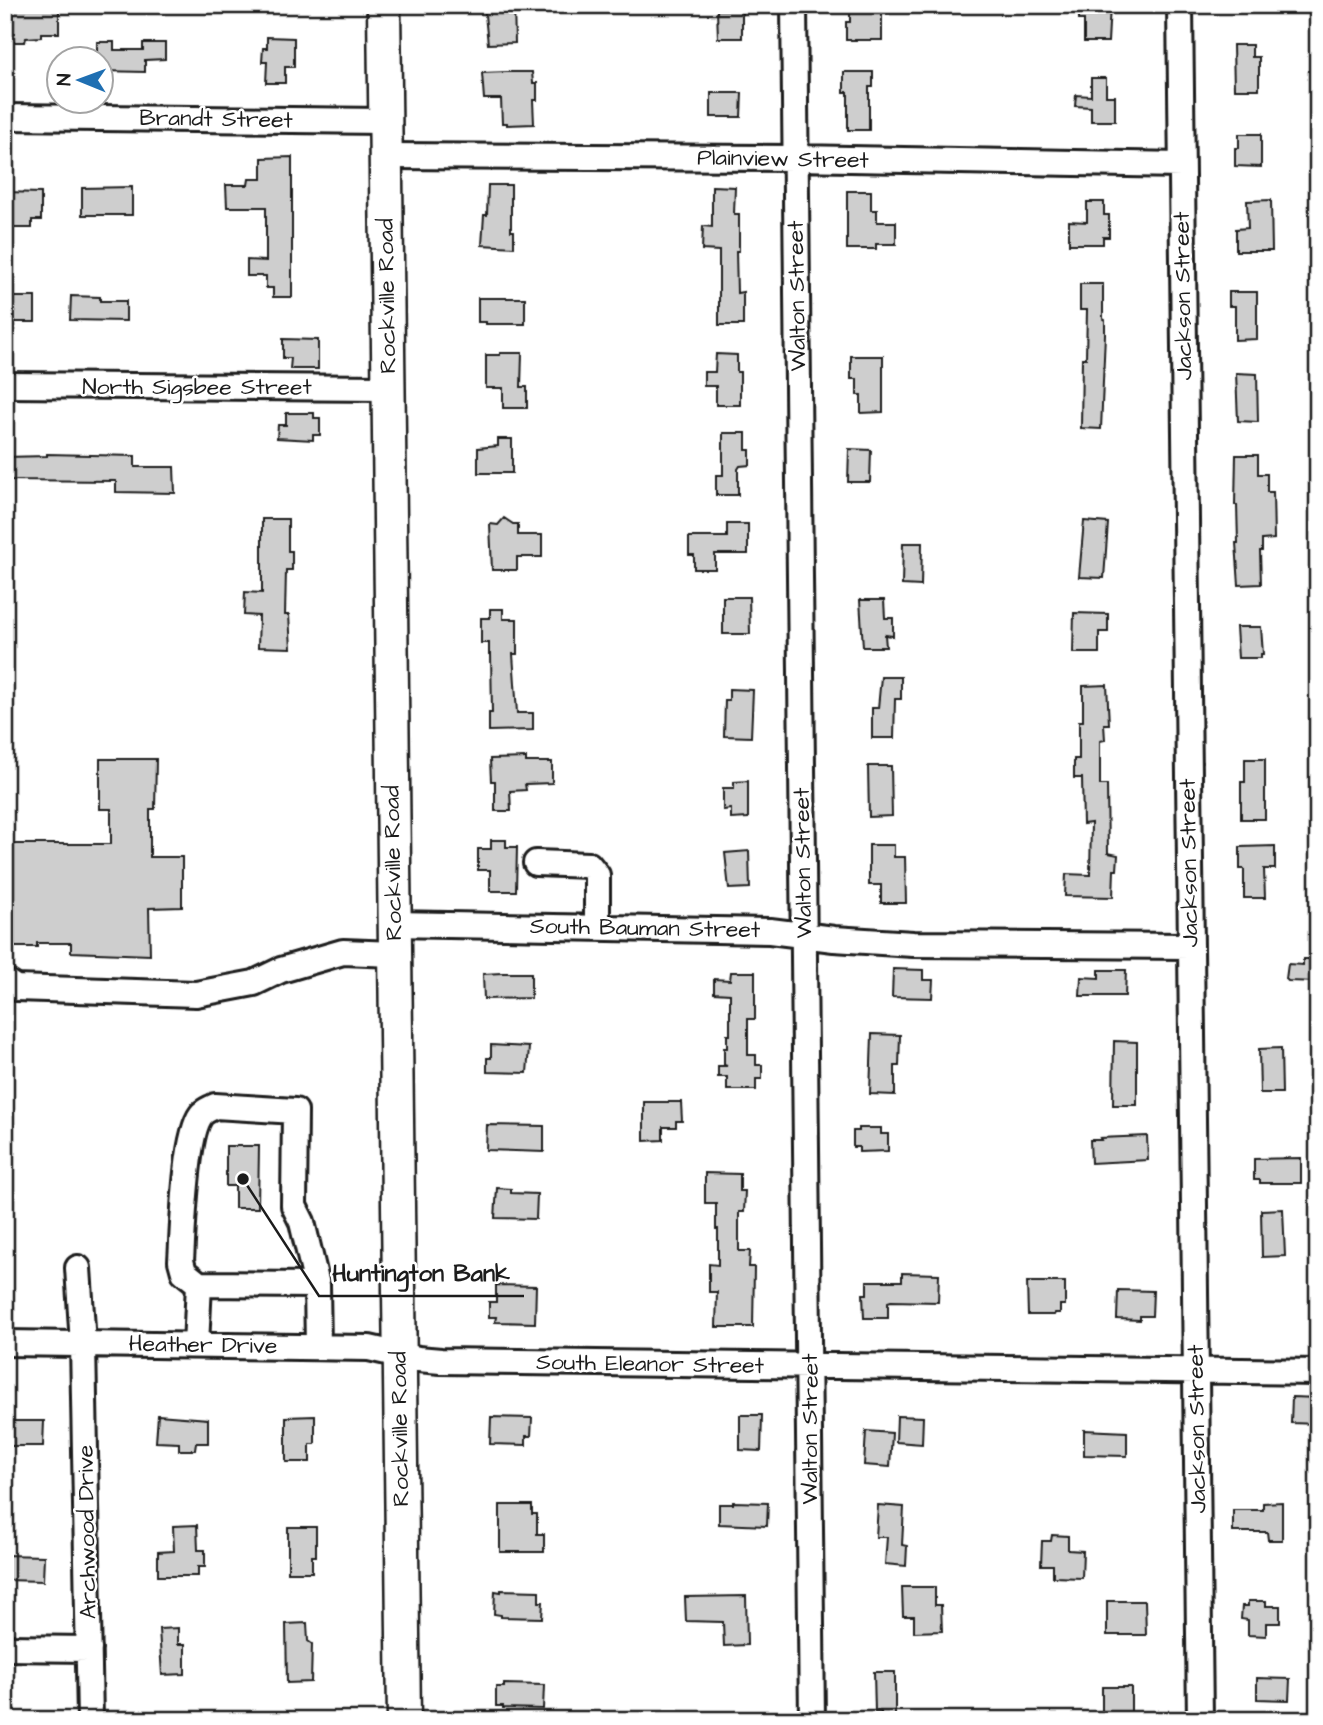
<svg xmlns="http://www.w3.org/2000/svg" width="1323" height="1725" viewBox="0 0 1323 1725" font-family="'Architects Daughter',sans-serif">
  <rect width="100%" height="100%" fill="#fff"/>
  <filter id="ink" filterUnits="userSpaceOnUse"><feTurbulence type="fractalNoise" baseFrequency=".0143" numOctaves="2"/><feDisplacementMap in="SourceGraphic" scale="14" xChannelSelector="R" yChannelSelector="G"/><feConvolveMatrix kernelMatrix="1 2 1 2 8 2 1 2 1" color-interpolation-filters="sRGB"/></filter>
  <g filter="url(#ink)">
    <path fill="#cecece" stroke="#1c1c1c" stroke-width="2" d="M484,5H514L515,43L488,44Z
      M728,5H742V38H718L717,10H728Z
      M850,5H882V40H846V22H850Z
      M1079,5H1110L1108,42H1084V20H1079Z
      M6,8H59V33H41V37L26,38L25,42H6Z
      M267,37L294,38V67H285V83H266L267,62H262L263,48H267Z
      M97,42H114V50H143V43H165V59L145,60V72L102,71V60H97Z
      M1233,45H1252V57H1259V89H1234Z
      M507,72H532L533,83H537V100H533L534,124L507,125V123H502L501,99H484L482,73Z
      M844,72H873V87H869V130H848V92H844Z
      M1091,78H1106V96H1115V121H1091V107L1075,106L1076,95L1091,96Z
      M711,93H742L741,117H711Z
      M1239,134H1261V167L1235,166V148H1239Z
      M292,157V297H273V288H266V276H247V260L266,261V207H227L226,185H248L249,179H262V158Z
      M488,185H511V231H514V247L482,245L484,215H487Z
      M712,186L735,187L734,214H739V251H736L737,293L743,292V325H719V251L702,250L703,226L712,227Z
      M132,187V215H82V188Z
      M847,191H871V210H877V222H896V244H876V249H847Z
      M5,192L41,193V220H32V228H8V220H5Z
      M1271,200L1272,251H1236V229L1248,228L1247,201Z
      M1087,202H1104V215H1109V237H1103V244H1069V221L1087,222Z
      M1080,284H1103V319L1105,320V334L1101,429L1081,428L1082,358H1086L1087,310H1080Z
      M1229,292H1257V339L1235,340V306H1229Z
      M71,296L100,297V301H126V321L70,320Z
      M5,297H35V322H5Z
      M478,298H525V324H486V322H478Z
      M283,339L318,340V369H290L291,358H283Z
      M500,353H522L521,387H527V408H503V388H486V355H500Z
      M716,354L737,355V372H740V405H716V386H704V372H715Z
      M851,356H883V412L861,413V395H857V379H851Z
      M1236,373L1257,374L1258,422L1238,421Z
      M286,413H314V418H320V435H313V440L277,438L278,425H286Z
      M723,433H746V450H750V465L740,466L738,469V495H716V475H723Z
      M498,439H512V473H478V448L498,446Z
      M849,449L871,450L870,482H848Z
      M47,454L135,456V467H174L175,493L116,492V481L5,480V457L47,456Z
      M1236,455H1258V474H1267V492H1273L1274,539L1262,540V551H1260L1261,584L1239,585L1236,543H1238L1237,505H1235Z
      M504,518L513,524H518V535H542V557H517V570H492L490,524L498,525Z
      M262,519H288V551H292V570H286L285,615H289L291,648L258,647L259,616L244,615L245,592L262,593Z
      M1084,521L1108,523L1104,578L1079,577Z
      M727,524H748V554H715V569H694V555H689V537H727Z
      M903,543H922L921,586L902,585Z
      M723,597H749L750,634H723Z
      M860,600H884L885,618H893V636L885,635L886,647H863Z
      M490,609H503V619H517V654H513L517,713H533V730L489,731V713H492L491,654H489V643H481V618H490Z
      M1074,613L1108,614V632H1099V653H1073Z
      M1236,627H1261L1263,654H1261V658H1238Z
      M881,677H901V699H895L894,738H872V708H878Z
      M1107,685L1109,724H1104L1105,740L1100,741V785H1107L1108,853L1118,855L1117,870H1114L1113,897L1065,896L1066,874L1090,875L1091,823L1083,824L1082,778H1074V759H1079V721H1083V686Z
      M729,689L753,690L751,737L724,736L725,700H729Z
      M526,758V762H552V783L525,784L526,790L510,791L511,811H495V781H491L490,759Z
      M100,759H156L155,809H150V857H182V907L149,908L150,955L71,952V943H37V947H5V844H111V809H100Z
      M1245,759H1265V819H1241V782H1245Z
      M868,766H891L892,816L869,817Z
      M748,781V818L731,819V809L723,810V788H734V782Z
      M491,840H506V847H517L516,891H490V870H478V849H491Z
      M869,845H894V857H905L906,903H881V885H869Z
      M1275,846V869H1264L1265,898H1244V869H1240V847Z
      M749,851L750,888L729,889L725,853Z
      M1303,959H1318V982L1288,981L1286,979L1288,964L1303,965Z
      M893,969L923,970V980H933L932,998L892,997Z
      M1099,970H1126L1125,996H1080L1081,977L1099,978Z
      M731,972H755V1019H748V1055H756V1065H762V1079H756V1090H727V1077H718V1066H727L724,1065V1048H727V1035H730V994L714,993V979L730,980Z
      M502,973H531V998L484,999L483,974Z
      M872,1034L900,1035L899,1066H895V1095L870,1094Z
      M1114,1041L1137,1042V1105H1113Z
      M491,1045L529,1047L527,1073L487,1072V1058H491Z
      M1281,1048L1282,1093H1260L1259,1049Z
      M644,1102H681L682,1121H676V1127H663V1140L644,1141Z
      M487,1125L544,1126V1152L486,1150Z
      M859,1128H881V1134H888V1151L859,1152V1147H853V1131H859Z
      M1147,1136L1148,1160L1091,1163L1090,1140H1101L1100,1138Z
      M226,1146H259L258,1208H235V1186H226Z
      M1301,1158V1183H1260V1180H1254V1159Z
      M705,1173L740,1174V1191H745L744,1212H739V1251H750L749,1267H754L753,1327H716L717,1292H709V1264L718,1265V1229H716V1203H705Z
      M497,1188L511,1189V1193L537,1194L536,1219L495,1218Z
      M1283,1209L1285,1256L1262,1257L1261,1210Z
      M902,1273L939,1274L938,1302L891,1301L888,1302V1318H864L863,1294H867V1281H902Z
      M1027,1282H1065V1305H1060V1313H1055L1054,1315H1028Z
      M496,1285L536,1286L535,1323L495,1322L496,1317H489V1302H496Z
      M1118,1290L1153,1291L1152,1316H1140V1320L1117,1319Z
      M1292,1397L1318,1398V1424L1291,1423Z
      M158,1415L208,1419V1443H196L195,1450H179V1443L156,1442Z
      M740,1415H762L761,1451L740,1450Z
      M315,1416V1444H310V1462H286V1417Z
      M897,1416L923,1417L922,1444L896,1442Z
      M491,1417L532,1418L531,1436H526V1445L490,1444Z
      M5,1421H44L43,1446H5Z
      M1084,1430L1127,1432V1456L1084,1455Z
      M866,1431L892,1433L890,1467L864,1465Z
      M733,1502L768,1503L767,1526L719,1524V1504H733Z
      M1282,1502V1540H1268L1267,1532H1233V1510H1263V1503Z
      M500,1505H532V1514H537V1534H544V1552H500Z
      M878,1505L904,1507L902,1545L907,1546L906,1566L885,1564L887,1537H876Z
      M197,1525L198,1550H205V1567H198V1576H158V1552L174,1551L173,1526Z
      M288,1527H316V1556H312V1572H288Z
      M1052,1535L1068,1536V1550L1083,1551L1082,1578L1053,1577V1565H1041L1042,1541H1051Z
      M5,1555L44,1556L43,1581L5,1580Z
      M902,1587H935V1605H941L942,1631L914,1632V1616H903Z
      M501,1590L539,1591V1602H543L542,1618L501,1617V1615L494,1614L495,1591L501,1592Z
      M746,1596L747,1645L724,1646L723,1622L686,1621L685,1597Z
      M1107,1601H1145L1146,1635H1107Z
      M1248,1601H1266V1606H1280V1623H1266V1636L1248,1635V1620L1241,1619L1242,1606H1248Z
      M307,1623L308,1641L312,1644L311,1682L287,1683L286,1624Z
      M178,1628V1644H185V1674L162,1675L159,1629Z
      M874,1672H895V1720H881V1712H875Z
      M1257,1678L1290,1679L1289,1700L1257,1699Z
      M504,1684L544,1685L543,1709L503,1708V1706H496V1687H504Z
      M1102,1687H1131V1718L1102,1720Z"/>
    <g fill="none" stroke-linecap="round" stroke-linejoin="round">
      <defs>
        <path id="minor" d="M794,5L812,1720
          M1180,5L1200,1720
          M5,117L384,121
          M386,156L796,158L1181,165
          M5,385L388,388
          M536,863L589,865L597,875V926
          M393,924L770,931L834,939L913,944L1190,946
          M5,981L16,988L196,994L254,983L281,970L343,952L394,954
          M78,1268L83,1344L90,1720
          M199,1284L184,1272L181,1261C183,1231 185,1136 201,1115C205,1110 210,1109 215,1106L295,1111L294,1206L302,1222L317,1285
          M5,1343L369,1348L418,1359L441,1361L1318,1372
          M196,1345L199,1284L317,1285L318,1347
          M5,1648L89,1649"/>
        <path id="major" d="M384,5L404,1720"/>
      </defs>
      <use href="#minor" stroke="#1c1c1c" stroke-width="30"/>
      <use href="#major" stroke="#1c1c1c" stroke-width="37"/>
      <use href="#minor" stroke="#fff" stroke-width="24"/>
      <use href="#major" stroke="#fff" stroke-width="32"/>
    </g>
  </g>
  <g text-anchor="middle" dominant-baseline="central" stroke-width="5" stroke-linejoin="round" paint-order="stroke">
    <g font-size="23" fill="#1c1c1c" stroke="#fff">
      <text transform="translate(216 119) rotate(1)">Brandt Street</text>
      <text transform="translate(783 159) rotate(1)">Plainview Street</text>
      <text transform="translate(387 296) rotate(-91)">Rockville Road</text>
      <text transform="translate(797 296) rotate(-91)">Walton Street</text>
      <text transform="translate(1183 296) rotate(-91)">Jackson Street</text>
      <text x="197" y="387">North Sigsbee Street</text>
      <text transform="translate(393 863) rotate(-91)">Rockville Road</text>
      <text transform="translate(803 863) rotate(-91)">Walton Street</text>
      <text transform="translate(1189 863) rotate(-91)">Jackson Street</text>
      <text transform="translate(645 928) rotate(1)">South Bauman Street</text>
      <text transform="translate(203 1345) rotate(1)">Heather Drive</text>
      <text transform="translate(650 1364) rotate(1)">South Eleanor Street</text>
      <text transform="translate(400 1429) rotate(-91)">Rockville Road</text>
      <text transform="translate(810 1429) rotate(-90)">Walton Street</text>
      <text transform="translate(1197 1429) rotate(-91)">Jackson Street</text>
      <text transform="translate(87 1532) rotate(-91)">Archwood Drive</text>
    </g>
  </g>
  <path fill="none" stroke="#1c1c1c" stroke-width="2.5" d="M243 1179L319 1296H524"/>
  <circle fill="#1c1c1c" stroke="#fff" stroke-width="2.5" cx="243" cy="1179" r="7"/>
  <g font-size="24" text-anchor="middle" font-weight="bold" fill="#1c1c1c" stroke="#fff" stroke-width="5" stroke-linejoin="round" paint-order="stroke">
    <text x="421" y="1281">Huntington Bank</text>
  </g>
  <rect width="1323" height="1725" fill="none" stroke="#fff" stroke-width="28"/>
  <rect x="14" y="14" width="1295" height="1697" fill="none" stroke="#1c1c1c" stroke-width="2.5" filter="url(#ink)"/>
  <g transform="translate(80 80) rotate(271)"><circle r="33" fill="#ffffff" stroke="#a4a4a4" stroke-width="2"/>
  <path d="M0-5L12 26L0 18L-12 26Z" fill="#1f6fb2"/>
  <text y="-10" font-size="19" font-weight="bold" text-anchor="middle" fill="#1c1c1c">N</text>
  </g>
</svg>
